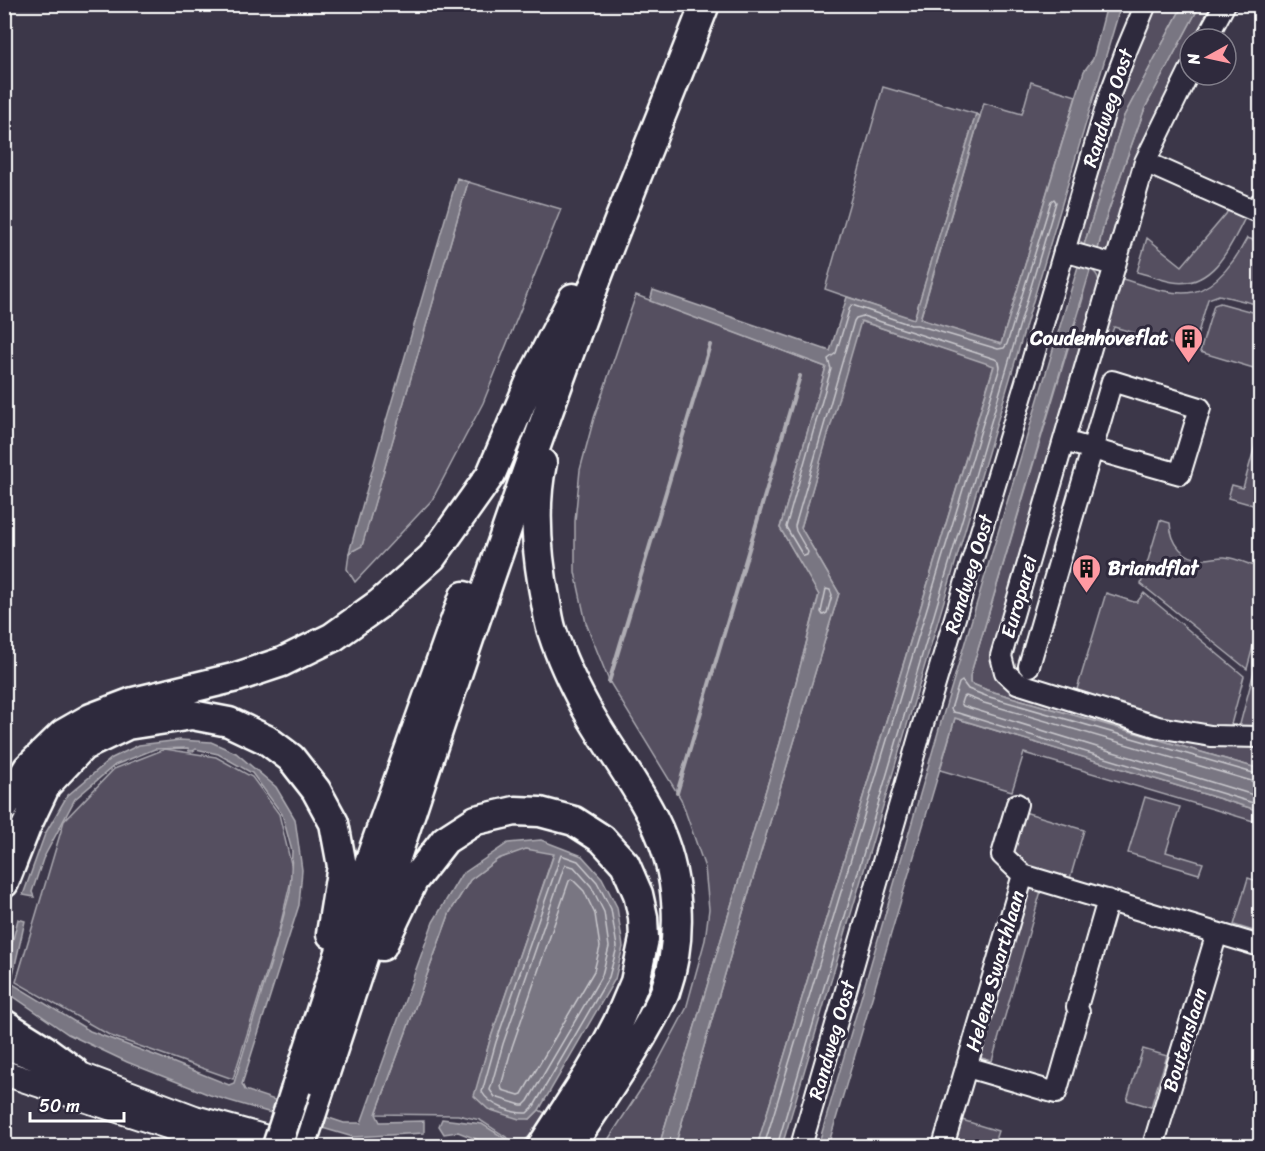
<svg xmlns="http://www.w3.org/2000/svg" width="1265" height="1151" viewBox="0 0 1265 1151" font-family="Sriracha,sans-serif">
  <rect width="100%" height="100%" fill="#3c3749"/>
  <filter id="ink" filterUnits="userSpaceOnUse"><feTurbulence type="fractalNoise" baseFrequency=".0167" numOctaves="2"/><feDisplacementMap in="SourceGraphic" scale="12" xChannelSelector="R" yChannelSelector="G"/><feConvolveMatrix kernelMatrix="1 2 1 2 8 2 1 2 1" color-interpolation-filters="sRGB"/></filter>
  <g filter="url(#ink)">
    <path fill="#555060" stroke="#aaa8b0" stroke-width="1.5" d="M610,4H669V5L666,11Z
      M1152,5H1183L1124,116L1084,245L1075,238L1104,140Z
      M1200,5H1220L1202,39H1190V60L1174,88L1110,253L1098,249L1104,224L1126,160L1145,108Z
      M1031,82L1076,96L1001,344L920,320L984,103L1022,114Z
      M883,87L976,114L914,320L825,289Z
      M468,182L561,209L483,403L432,500L355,582L347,569L349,553L362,545Z
      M1230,206L1247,214C1232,243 1214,289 1173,282C1161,280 1149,275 1137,272L1147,238L1182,266L1226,214Z
      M1247,238L1260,242V305L1219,295L1208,299L1193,350L1114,327L1111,335L1100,333L1116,277C1138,283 1171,297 1193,292C1217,287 1237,258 1247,238Z
      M1086,266C1099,273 1099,279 1101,292L991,658L995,671L1005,683L1260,742V769L987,690L970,683V676L1083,298Z
      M636,295L826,367L780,528L819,594L780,743L659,1146H604L654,1069L686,1009L705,940L709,909L705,868L681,799L609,681L586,623L575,572V521L580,470L594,418Z
      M1220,303L1260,314V370L1200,352L1214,305Z
      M860,321L994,365L757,1146H675L748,895L839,593L801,528Z
      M1260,428V507L1228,498L1232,485L1243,488Z
      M1160,520L1170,523C1171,543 1183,560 1205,559C1211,559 1217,557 1224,557C1234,557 1250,565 1260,568V620L1247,669L1141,584Z
      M1106,593L1134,602H1137L1144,593L1244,676L1229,732L1210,731L1075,696Z
      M1260,649V728H1239Z
      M955,718L1260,811V823L1024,753L1012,791L940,770Z
      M165,749L216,757L252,777L279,814L293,872L277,939L233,1079L111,1036L16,982L64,821L114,769Z
      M1145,797L1180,807L1166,852L1203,863L1199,874L1128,853Z
      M1021,811L1084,830L1069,882L1033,871L1011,857Z
      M526,848L554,853L490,1040L475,1096L530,1119L539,1110L549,1115L520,1146L480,1120L458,1115L376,1114L450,912L470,880L498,859Z
      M1248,878L1260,882V933L1234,925Z
      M1027,886L1041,891L992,1061L978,1057Z
      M1143,1049L1167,1056L1151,1107L1127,1100Z
      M962,1120L998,1131L993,1146H953Z"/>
    <path fill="#797682" stroke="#afadb4" stroke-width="1.5" d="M1107,5H1121L782,1146H757L994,366L861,321L801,528L839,593L748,895L675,1146H659L780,743L819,595L780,528L826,367L650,301L653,290L830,351L847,297L914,319L976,114L980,116L920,319L1001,344L1084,71L1093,59Z
      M1183,5H1200L1145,108L1126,160L1104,224L1098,249H1091L1084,245L1124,116Z
      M457,178L468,182L362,546L349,553L384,428Z
      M1079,263L1086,266L1090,271L970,676V683L987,690L1260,769V811L955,718L828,1146H818L941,722Z
      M180,740L211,742L236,753L276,787L295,819L302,870L299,905L242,1084L245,1090L344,1123H361L433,922L461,875L508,843L541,840L582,856L602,878L617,907L623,947L615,979L539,1110L530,1119H519L488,1109L474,1096L490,1040L554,854L526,849L498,859L470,880L450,912L376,1114L380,1122L424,1121V1133L353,1137L210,1095L127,1062L68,1034L14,997L5,993V972L18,919L25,921L11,983L90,1031L162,1058L229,1085L234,1083L272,959L290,892L292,851L282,814L252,773L218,754L196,749L193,751H189L188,748L155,749L115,765L75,799L43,859L32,892L34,897L23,895L45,834L67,796L112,758L139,745Z
      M442,1119L482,1124L517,1146H494L458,1132L444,1134L439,1126Z"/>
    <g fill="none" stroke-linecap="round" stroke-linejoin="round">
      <path stroke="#c9c8cd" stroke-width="1.5" d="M826,589L830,590L832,595L827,613L823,615L821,612Z
        M1260,775L986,696L968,689L962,681L959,683L951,709L953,712L958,713L1260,805
        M1260,782H1255L984,703L966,696L963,697L961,703L963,706L1260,797
        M561,855L578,861L597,882L611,909L617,947L609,977L534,1106L527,1113C513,1114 489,1105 482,1092L496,1042Z
        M566,865L574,867L591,886L604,912L609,947L602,975L528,1101L524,1105H521L495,1097L490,1090L503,1044L564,867Z
        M571,879L573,880L584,891L595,914L600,947L594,971L522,1094L519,1095L502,1090L501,1086L512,1047L569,881Z
        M764,1146L1000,367L999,362L995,359L863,316L856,318L854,321L795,526L796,531L808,552L807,555L804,556L802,554L786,527L831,369L828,359L836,353L850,307L852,305L911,325H917L998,349L1004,348L1007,344L1051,201L1054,199L1056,202L777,1146"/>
      <path stroke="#afadb4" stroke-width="4" d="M609,682L710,345
        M677,793L800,376"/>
      <defs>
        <path id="minor" d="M1206,39L1225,4
          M1190,70L1145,162L1001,656L1005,672L1017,683L1158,727L1211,736L1260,737
          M1145,162L1253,210L1258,208L1260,203
          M1064,251L1114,265
          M1029,666L1112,381L1200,408L1180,474L1064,441
          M1017,804L1002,855L1023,875L1260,946
          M1077,1007L1108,900
          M967,1067L1056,1093L1079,1012
          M801,1146L920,734L1029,372L1109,97L1127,49L1146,4
          M943,1146L1023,875
          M1153,1146L1217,933"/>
        <path id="major" d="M4,1046L195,1118L296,1146
          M4,1073L229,1146"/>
        <path id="highway" d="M542,463C532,509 537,557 546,603C548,613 549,624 553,634C561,659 573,684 586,708C607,746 635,781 654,820C680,872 684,937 665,992C659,1007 650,1022 642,1036C620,1074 594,1110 571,1146
          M4,807L28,768L63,734L91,718L133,702L237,677L282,662L333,637L379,604L432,557L491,474L531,380L573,298
          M4,883L26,827L46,785L83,746L127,725L192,715L229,722L267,740L291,758L316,790L334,823L342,866L331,934
          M382,946L413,881L445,840L476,820L515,811L540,812L574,821L602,839L625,864L638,894L643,917L644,939L635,982L618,1022L607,1043L590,1072L542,1146
          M4,1024L44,1049L74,1071
          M296,1088L370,860L464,596
          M301,1146C393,867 483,587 585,310C622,208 666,107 705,4"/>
      </defs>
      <use href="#minor" stroke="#fff" stroke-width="24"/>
      <use href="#major" stroke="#fff" stroke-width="28"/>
      <use href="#highway" stroke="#fff" stroke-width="33"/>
      <use href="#minor" stroke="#2f2a3d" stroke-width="20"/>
      <use href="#major" stroke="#2f2a3d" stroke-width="24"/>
      <use href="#highway" stroke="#2f2a3d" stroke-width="28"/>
      <defs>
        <path id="highway-bridge" d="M277,1146L296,1088"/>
      </defs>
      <use href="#highway-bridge" stroke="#fff" stroke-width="33" stroke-linecap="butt"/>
      <use href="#highway-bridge" stroke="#2f2a3d" stroke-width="28"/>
    </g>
  </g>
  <defs>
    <symbol id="building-pin" viewBox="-11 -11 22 30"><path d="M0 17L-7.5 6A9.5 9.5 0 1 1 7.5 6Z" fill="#ff9aa2" stroke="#2f2a3d"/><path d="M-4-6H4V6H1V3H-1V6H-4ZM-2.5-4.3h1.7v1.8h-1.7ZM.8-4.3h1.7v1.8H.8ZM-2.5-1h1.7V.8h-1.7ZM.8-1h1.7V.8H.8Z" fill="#111"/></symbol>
  </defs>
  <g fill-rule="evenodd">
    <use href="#building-pin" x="1172" y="322" width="33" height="45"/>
    <use href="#building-pin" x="1070" y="552" width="33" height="45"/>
  </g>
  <g text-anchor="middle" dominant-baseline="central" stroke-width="6" stroke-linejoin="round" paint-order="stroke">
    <g font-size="20" fill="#fff" stroke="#2f2a3d">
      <text transform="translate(1108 108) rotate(-72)">Randweg Oost</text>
      <text transform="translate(969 574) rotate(-73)">Randweg Oost</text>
      <text transform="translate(1019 597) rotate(-74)">Europarei</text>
      <text transform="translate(995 971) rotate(-74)">Helene Swarthlaan</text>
      <text transform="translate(832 1040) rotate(-74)">Randweg Oost</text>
      <text transform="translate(1185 1040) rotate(-73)">Boutenslaan</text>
    </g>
    <g font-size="20" font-weight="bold" fill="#fff" stroke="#2f2a3d" text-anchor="end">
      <text x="1168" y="338">Coudenhoveflat</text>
      <text x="1108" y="568" text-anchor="start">Briandflat</text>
    </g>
  </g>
  <rect width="1265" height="1151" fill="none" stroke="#2f2a3d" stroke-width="24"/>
  <rect x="12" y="12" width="1241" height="1127" fill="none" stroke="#fff" stroke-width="2" filter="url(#ink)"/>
  <g transform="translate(1208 57) rotate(262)"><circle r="28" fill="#2f2a3d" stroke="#827f8b" stroke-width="1.5"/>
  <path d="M0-4.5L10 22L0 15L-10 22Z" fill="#ff9aa2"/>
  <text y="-9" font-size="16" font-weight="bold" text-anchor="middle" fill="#ffffff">N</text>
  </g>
  <path d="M30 1112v9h94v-9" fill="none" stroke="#ffffff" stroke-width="3"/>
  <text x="39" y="1112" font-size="18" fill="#ffffff" stroke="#2f2a3d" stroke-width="4.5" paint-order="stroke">50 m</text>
</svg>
